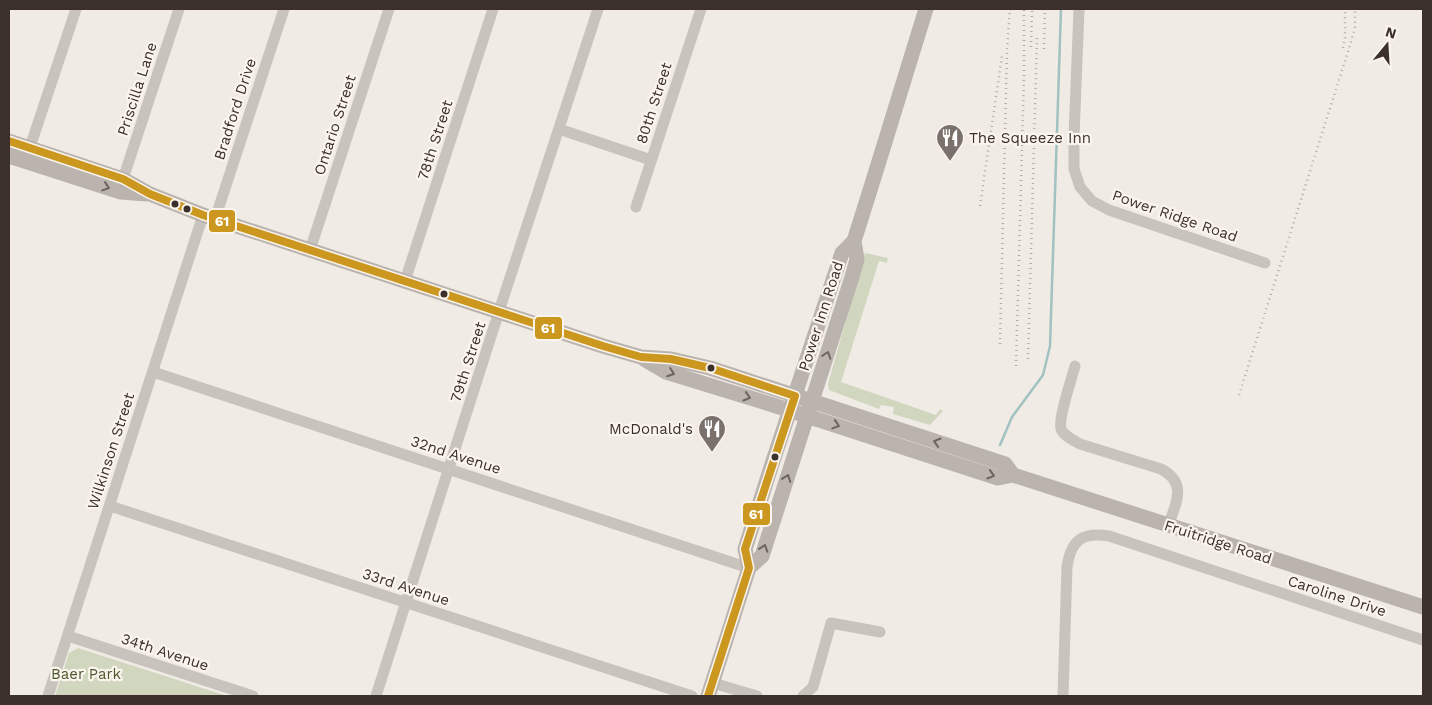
<svg xmlns="http://www.w3.org/2000/svg" width="1432" height="705" viewBox="0 0 1432 705" font-family="'Work Sans',sans-serif">
  <rect width="100%" height="100%" fill="#f0ebe5"/>
  <path fill="#d1d6bf" d="M865,253L888,258L887,263L879,261L841,382L936,415L940,409L943,411L930,425L893,414L894,407L881,405L879,409L829,390L828,384Z
    M78,648L227,696H55L69,653Z"/>
  <g fill="none" stroke-linecap="round" stroke-linejoin="round">
    <path stroke="#a1c2c1" stroke-width="2.5" d="M1000,445L1012,417L1043,375L1050,346L1061,9"/>
    <path stroke="#c9c3be" stroke-width="11" d="M1079,9L1074,137V169L1080,187L1092,201L1109,210L1265,263
      M559,129L651,160
      M30,147L76,9
      M123,179L179,9
      M636,207L701,9
      M215,219L284,9
      M310,250L389,9
      M405,281L493,9
      M1075,366C1072,378 1058,418 1061,429C1064,436 1073,440 1080,444L1161,469C1188,483 1176,503 1168,526
      M153,372L749,568
      M110,506L692,696
      M68,636L253,696
      M713,683L757,696
      M48,696L203,215
      M376,696L502,302L598,9
      M803,696L813,687L831,623L880,632
      M1063,696L1067,567C1071,540 1082,532 1109,536L1423,640"/>
    <path stroke="#bab3ae" stroke-width="15" d="M9,141L123,179L150,194L203,215L603,346L641,357L671,359L710,368L1005,464L1013,475
      M9,156L121,192L146,194
      M644,359L666,372L770,404L998,478L1013,475L1423,607
      M749,568L762,556L852,277L857,259L854,241C879,163 902,86 926,9
      M708,696L749,568L745,549L772,464L842,253L854,241"/>
    <path stroke="#b1aca8" stroke-width="2.5" stroke-dasharray="1 4" stroke-linecap="butt" d="M1031,47L1032,9
      M1343,48L1345,38V9
      M1044,49L1045,9
      M980,206L1002,56
      M1000,344L1007,49L1010,9
      M1028,359L1037,37
      M1016,366L1024,76V9
      M1239,395L1351,42L1355,27V9"/>
    <defs>
      <path id="bus-1" d="M9,141L123,179L150,194L203,215L603,346L641,357L671,359L710,368L795,396L745,549L749,568L708,696"/>
    </defs>
    <use href="#bus-1" stroke="#fbf5ee" stroke-width="11"/>
    <use href="#bus-1" stroke="#cb971e" stroke-width="8"/>
  </g>
  <defs><path id="oneway-chevron" d="M-2-3.5L2.5 0L-2 3.5" fill="none" stroke-width="1.6" stroke-linecap="round" stroke-linejoin="round" transform="scale(1.25)"/></defs>
  <g stroke="#6e645f">
    <use href="#oneway-chevron" transform="translate(106 187) rotate(18)"/>
    <use href="#oneway-chevron" transform="translate(827 355) rotate(-72)"/>
    <use href="#oneway-chevron" transform="translate(671 373) rotate(20)"/>
    <use href="#oneway-chevron" transform="translate(747 397) rotate(17)"/>
    <use href="#oneway-chevron" transform="translate(836 425) rotate(18)"/>
    <use href="#oneway-chevron" transform="translate(937 442) rotate(-163)"/>
    <use href="#oneway-chevron" transform="translate(991 475) rotate(17)"/>
    <use href="#oneway-chevron" transform="translate(787 478) rotate(-70)"/>
    <use href="#oneway-chevron" transform="translate(764 548) rotate(-71)"/>
  </g>
  <defs>
    <symbol id="restaurant-pin" viewBox="-11 -11 22 30"><path d="M0 17L-7.5 6A9.5 9.5 0 1 1 7.5 6Z" fill="#7a716c" stroke="#fbf5ee"/><path d="M-5-6h1v4h1v-4h1v4h1v-4h1v5L-1.5 .5V6h-2V.5L-5-1ZM5-6V6H3V1.5H1.5Q1.5-4 5-6Z" fill="#fff"/></symbol>
  </defs>
  <g fill-rule="evenodd">
    <use href="#restaurant-pin" x="934" y="122" width="32" height="43"/>
    <use href="#restaurant-pin" x="696" y="413" width="32" height="43"/>
  </g>
  <g fill="#3b302b" stroke="#fbf5ee" stroke-width="2">
    <circle cx="175" cy="204" r="4.5"/>
    <circle cx="187" cy="209" r="4.5"/>
    <circle cx="444" cy="294" r="4.5"/>
    <circle cx="711" cy="368" r="4.5"/>
    <circle cx="775" cy="457" r="4.5"/>
  </g>
  <g text-anchor="middle" dominant-baseline="central" stroke-width="4.5" stroke-linejoin="round" paint-order="stroke">
    <g font-size="15" fill="#3b302b" stroke="#fbf5ee">
      <text transform="translate(137 89) rotate(-72)">Priscilla Lane</text>
      <text transform="translate(654 103) rotate(-72)">80th Street</text>
      <text transform="translate(235 109) rotate(-72)">Bradford Drive</text>
      <text transform="translate(335 125) rotate(-72)">Ontario Street</text>
      <text transform="translate(435 140) rotate(-72)">78th Street</text>
      <text transform="translate(1175 216) rotate(19)">Power Ridge Road</text>
      <text transform="translate(821 316) rotate(-72)">Power Inn Road</text>
      <text transform="translate(468 362) rotate(-72)">79th Street</text>
      <text transform="translate(111 451) rotate(-72)">Wilkinson Street</text>
      <text transform="translate(456 455) rotate(18)">32nd Avenue</text>
      <text transform="translate(1218 542) rotate(18)">Fruitridge Road</text>
      <text transform="translate(406 587) rotate(18)">33rd Avenue</text>
      <text transform="translate(1337 596) rotate(18)">Caroline Drive</text>
      <text transform="translate(165 652) rotate(18)">34th Avenue</text>
    </g>
    <g font-size="15" fill="#3b302b" stroke="#fbf5ee" text-anchor="start">
      <text x="969" y="138">The Squeeze Inn</text>
      <text x="693" y="429" text-anchor="end">McDonald's</text>
    </g>
    <g font-size="15" fill="#4a5a2e" stroke="#fbf5ee">
      <text x="86" y="674">Baer Park</text>
    </g>
  </g>
  <g stroke="#fbf5ee" stroke-width="2">
    <rect x="208" y="209" width="28" height="24" rx="5" fill="#cb971e"/>
    <rect x="534" y="316" width="29" height="24" rx="5" fill="#cb971e"/>
    <rect x="742" y="502" width="29" height="24" rx="5" fill="#cb971e"/>
  </g>
  <g font-size="14" text-anchor="middle" font-weight="bold" fill="#fff">
    <text x="222" y="226">61</text>
    <text x="548" y="333">61</text>
    <text x="756" y="519">61</text>
  </g>
  <rect width="1432" height="705" fill="none" stroke="#3b302b" stroke-width="20"/>
  <g transform="translate(1387 45) rotate(18)" stroke="#fbf5ee" stroke-width="4" paint-order="stroke">
  <path d="M0-4L9 19L0 12L-9 19Z" fill="#3b302b"/>
  <text y="-8" font-size="14" font-weight="bold" text-anchor="middle" fill="#3b302b">N</text>
  </g>
</svg>
